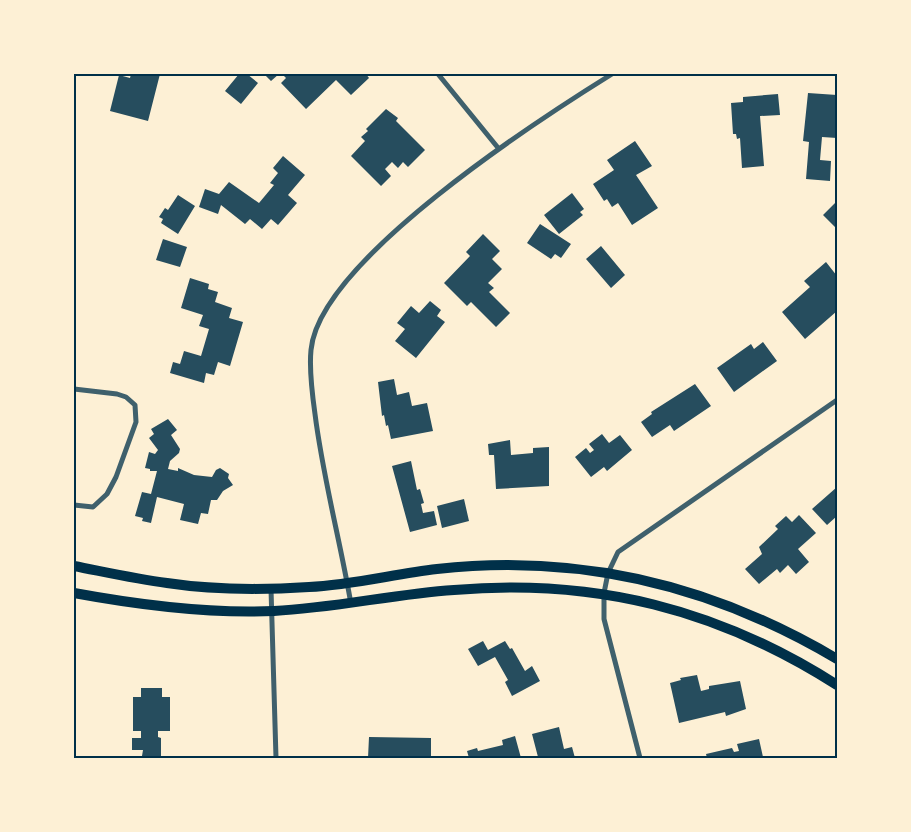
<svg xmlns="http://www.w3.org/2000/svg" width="911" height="832" viewBox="0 0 911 832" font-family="'Space Grotesk',sans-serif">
  <rect width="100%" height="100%" fill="#fdf0d5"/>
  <path fill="#264d5e" d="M131,74H160L148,121L110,111L119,75L130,78Z
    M239,74H247L258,83L241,104L225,91Z
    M264,74H279L271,81Z
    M282,74H366L369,78L351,95L336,80L306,109L281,83L286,78Z
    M808,93L837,95V138L822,137L820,160L831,161L830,181L806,179L809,142L803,141Z
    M778,94L780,115L760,116L764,166L742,168L740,138L737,139L736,134H733L731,103L743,102V97Z
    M386,109L398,118L396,121L425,150L408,167L403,162L398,168L392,162L385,169L391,176L381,186L351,156L365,141L361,137L368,131L366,129Z
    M635,141L652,166L636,175L658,208L632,225L618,203L612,207L607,199L604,201L593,184L614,170L607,160Z
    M283,156L305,175L288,195L297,203L278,225L271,219L262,229L250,219L245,224L221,205L218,214L199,207L205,189L219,194L229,182L259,203L274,185L270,183L278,173L273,168Z
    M572,193L584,209L580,212L583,215L559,234L544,215Z
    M178,195L195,206L178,234L161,223L163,219L159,217L165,208L168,210Z
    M837,201V229L823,215Z
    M540,224L571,244L561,258L555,254L551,259L527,243Z
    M483,234L500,251L492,259L502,269L488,283L494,288L489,292L510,313L496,327L471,302L467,306L444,283L470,256L466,252Z
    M163,239L187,247L180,267L156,260Z
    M601,246L625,275L611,288L586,259Z
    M826,262L837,276V311L805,339L782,312L810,287L804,281Z
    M190,278L209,284L208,289L218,292L215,302L232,308L229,318L243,322L230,366L218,362L214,375L206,373L204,383L170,373L173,362L180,364L184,351L201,356L209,329L199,326L203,315L181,308Z
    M430,301L441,310L437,316L445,322L416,358L395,341L405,329L397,323L411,306L419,313Z
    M763,342L777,361L734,392L717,368L751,344L754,349Z
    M394,379L397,395L409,392L412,406L427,403L433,431L391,439L388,425L386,426L384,415L382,416L378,382Z
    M695,384L711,406L674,431L670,425L652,437L641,422L652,414L651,412Z
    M168,419L177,430L171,435L180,449L179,453L170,461L168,469L178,471V468L194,475L212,477L216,470L220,468L229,474L228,478L233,485L223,491L217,500H211L208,514L201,513L198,524L180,520L184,504L157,497L151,523L142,521L143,518L135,516L142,492L151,494L157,471H150V469L145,468L149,452L155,454L158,450L149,438L154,434L151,429Z
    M602,434L609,443L620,435L632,450L607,471L604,467L591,477L575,457L586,448L590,453L594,450L589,444Z
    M510,440L511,455L533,453V448L549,447V486L496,489L494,455H489L488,444Z
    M411,461L417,490L420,489L424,503L421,504L423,513L434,511L437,525L410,532L392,466Z
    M837,487V516L827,525L812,509Z
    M464,499L469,521L442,528L437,506Z
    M799,515L816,533L798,549L809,562L796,574L788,565L780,573L777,569L759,584L745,569L762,554L759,547L778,529L775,526L786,516L792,522Z
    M483,641L488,650L505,641L510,649L512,648L525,671L532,666L540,681L512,696L505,682L508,680L495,657L478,666L468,649Z
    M697,675L701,691L709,689V686L740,681L746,709L726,716L725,712L679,723L670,683L681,680L680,678Z
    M141,688H162V697H170V731H158V737L161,738V756H142L143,750H132V738H141V731H133V697H141Z
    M559,727L564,749L572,747L575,758H534L538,757L532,734Z
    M515,736L521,758H469L467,751L477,748L478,751L503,745L502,740Z
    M369,737L431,738V758H368Z
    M759,739L763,757L707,758L706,754L732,748L734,752L739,751L737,744Z"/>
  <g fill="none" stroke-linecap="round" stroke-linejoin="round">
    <path stroke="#3f606c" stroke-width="5" d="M438,74L499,149
      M74,389L117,394L126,397L135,405L136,422L116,477L107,494L93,507L74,505
      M271,589L276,758
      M351,604C340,540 323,478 315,414C312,393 309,370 311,350C319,261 538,120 612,74
      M640,758L604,619V593L608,573L618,552L837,400"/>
    <path stroke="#003049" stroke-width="10" d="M74,566C105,572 136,579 167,583C213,590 262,590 309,587C352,585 394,574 437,569C581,553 714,586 837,659
      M74,593C139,605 207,614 274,611C335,608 394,594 454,590C595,578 718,609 837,685"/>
  </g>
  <rect width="911" height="832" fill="none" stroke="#fdf0d5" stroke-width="150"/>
  <rect x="75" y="75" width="761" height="682" fill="none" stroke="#003049" stroke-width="2"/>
</svg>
